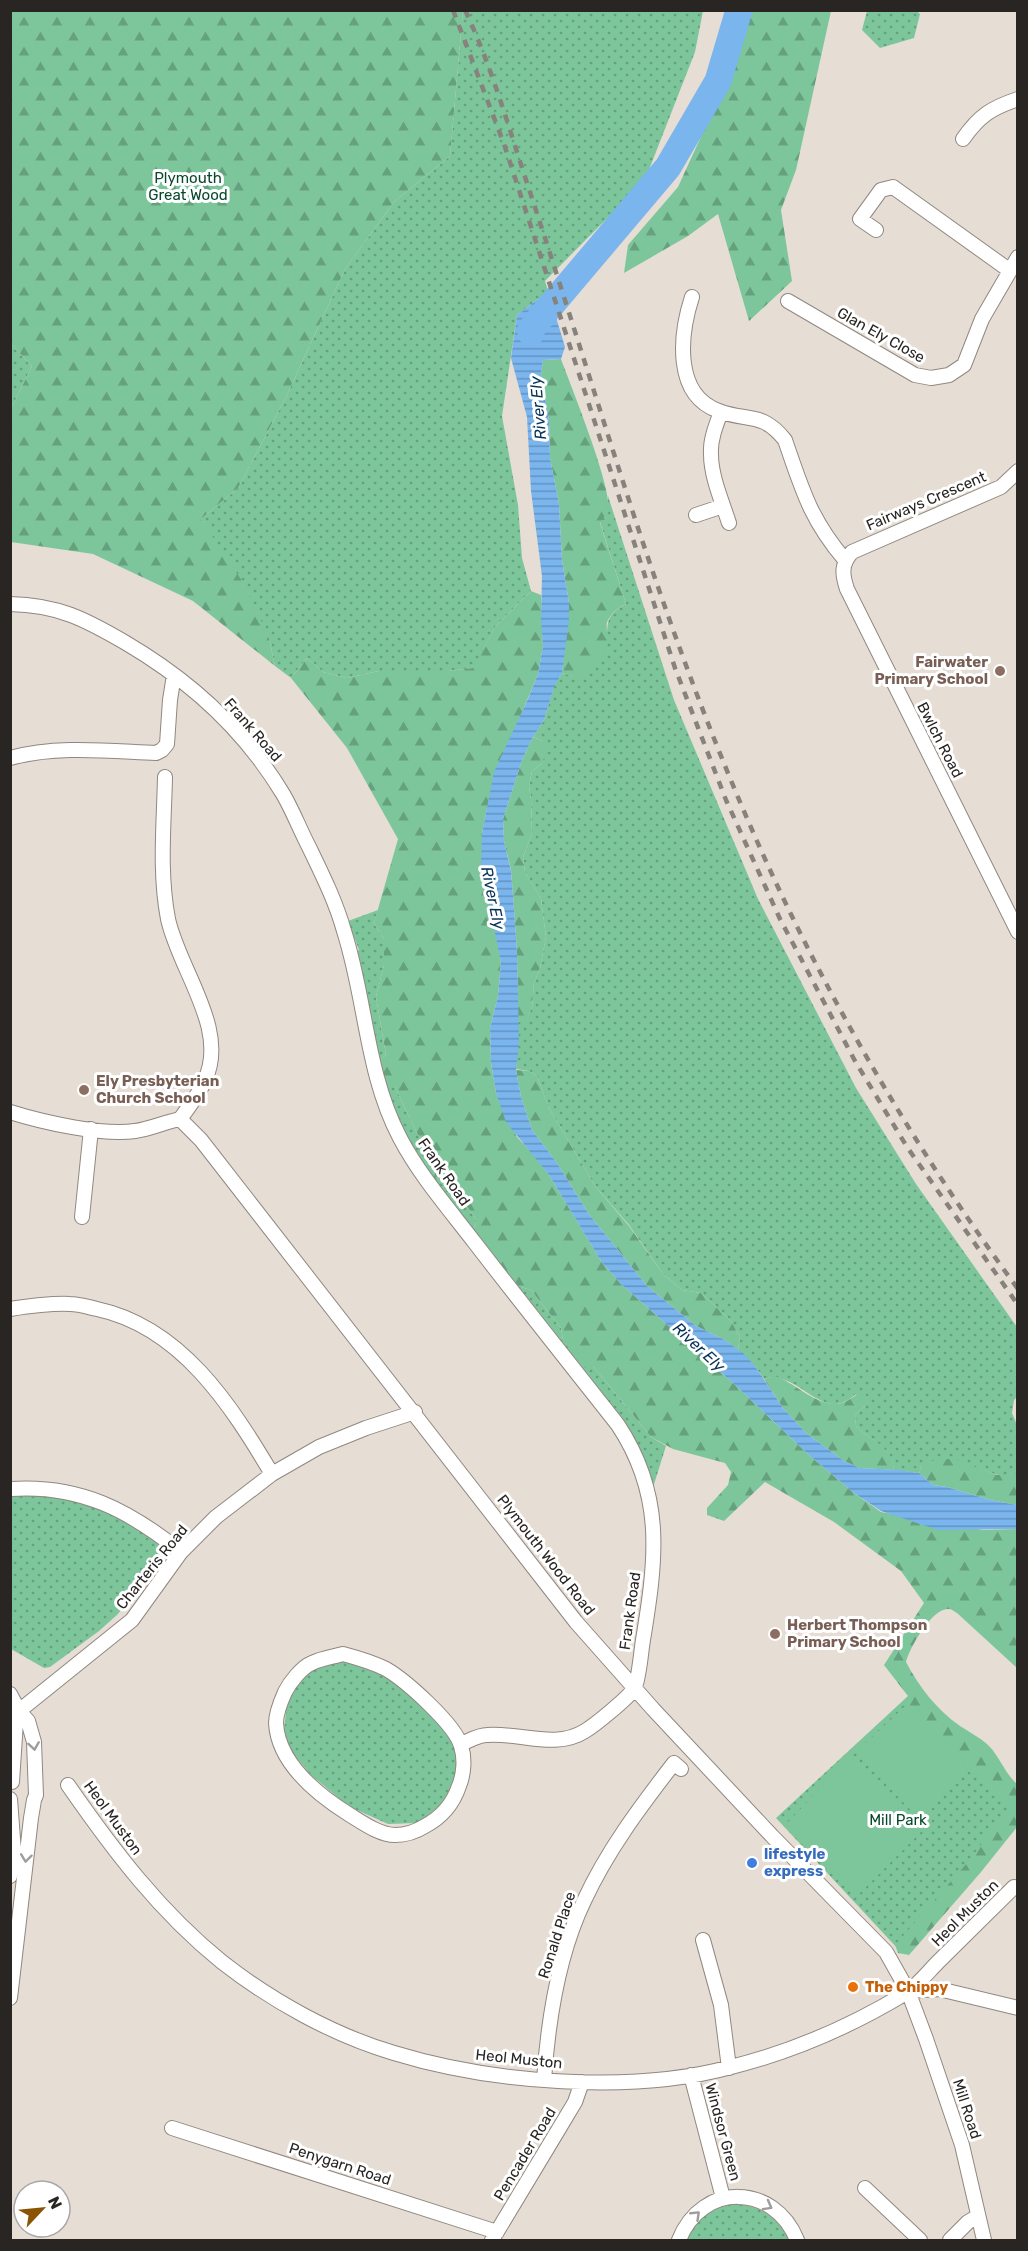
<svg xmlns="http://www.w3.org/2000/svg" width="1028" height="2251" viewBox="0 0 1028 2251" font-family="Rubik,sans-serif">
  <defs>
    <pattern id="grass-dots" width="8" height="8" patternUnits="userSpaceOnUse" patternTransform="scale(1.5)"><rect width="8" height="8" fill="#7dc69b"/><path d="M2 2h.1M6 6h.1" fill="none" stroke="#66a17e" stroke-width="1.8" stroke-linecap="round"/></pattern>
    <pattern id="forest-firs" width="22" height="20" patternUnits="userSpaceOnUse" patternTransform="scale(1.5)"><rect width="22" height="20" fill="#7dc69b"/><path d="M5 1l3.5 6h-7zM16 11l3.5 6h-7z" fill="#66a17e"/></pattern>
    <pattern id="water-rules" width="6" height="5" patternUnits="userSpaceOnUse" patternTransform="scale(1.5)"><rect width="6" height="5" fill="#7ab5ed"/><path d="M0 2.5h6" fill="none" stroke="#6493c0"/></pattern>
  </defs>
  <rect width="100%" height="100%" fill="#e6ddd4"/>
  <path fill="url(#grass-dots)" d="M463,11H703L695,52L645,180L545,281L549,294L538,299L517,315L502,416L518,505L522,558L531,591L495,627L474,668L448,671H379L347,678L323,672L307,658L291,678L275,666L269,638L201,519L238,488L286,397L345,269L394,202L450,156Z
    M867,11H917L920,14L914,38L880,48L862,30Z
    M11,344L32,366L11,409Z
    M608,496L674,700L758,899L856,1088L916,1184L1017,1327V1397L1014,1400L1012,1413L1017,1425V1475H998L982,1470L922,1466L919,1473L894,1470C892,1446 870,1441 856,1426L855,1415L865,1406L856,1394C852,1397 848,1401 844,1402C817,1414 794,1369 764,1379L755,1366L738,1350L740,1337L731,1321L701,1293L682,1290L663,1274L629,1225L595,1186L549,1108L537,1076L529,1071L516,1069L518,1022L527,1018L532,1007L534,983L540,968L546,937L541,899L525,872L523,857L532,834L531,799L529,786L532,771L542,763L543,741L533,737L544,720L554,686L562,673L573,676L607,638C607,619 609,613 626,604L600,522L608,511Z
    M378,910L374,923L384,939V965L376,997L386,1055L374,1065L351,954L359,950L348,921Z
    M379,1087H395L417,1133L432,1156L421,1172Z
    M443,1174L477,1220L471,1237L429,1181Z
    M508,1283L531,1290L561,1328L563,1340L593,1366L651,1437L666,1446L650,1497L641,1467Z
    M11,1494C21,1494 33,1493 43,1494C90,1498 130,1521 166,1548L163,1556L118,1614L99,1631L50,1667L44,1668L11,1649Z
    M352,1661L383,1671L413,1695L445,1728L456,1751L457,1777L442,1804L418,1823L388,1824L348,1806L310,1774L288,1747L284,1730L287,1701L302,1677L321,1664Z
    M908,1696L1017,1811L899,1950L776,1818Z
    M734,2204C760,2205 778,2217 789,2240H686C697,2220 710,2208 734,2204Z"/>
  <path fill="url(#forest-firs)" d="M11,10L463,11L450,156L394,202L345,269L286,397L238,488L201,519L244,584L269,638L275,666L193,601L93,554L11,542V409L32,366L11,344Z
    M738,11H831L796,170L781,210L792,281L749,321L718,214L688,236L624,273L628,245L678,187L704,130L728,66Z
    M561,359C570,384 614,491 608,511C607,515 602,519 600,523L626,604C618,608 613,611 608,620C605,625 608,632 607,639C606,651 599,670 586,676C579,679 569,675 562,673L569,603L562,560L559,504L550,458L549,421L541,375L543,360Z
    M531,591L541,595L543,646L538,674L512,736L487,808L482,833L501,962L498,996L490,1028L491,1062L496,1093L517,1137L532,1153L549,1175L601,1261L621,1284L733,1383L809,1455L854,1493L881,1512L983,1530L1017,1529V1668L957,1613C955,1612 952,1609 949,1609C932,1607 909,1649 906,1662C919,1687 937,1710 960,1726C969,1732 979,1737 987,1744C1000,1756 1004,1773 1018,1785L1017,1827L981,1872L909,1955L898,1953L895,1945L968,1862L1009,1807L967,1770L906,1705L908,1696L884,1665L924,1603L901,1571L834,1522L765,1482L724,1521L707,1515V1508L728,1485L731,1472L725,1463L673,1449L651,1437L593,1366L582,1368L563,1340L561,1328L531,1290L508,1283L471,1237L477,1220L443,1174L429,1181L421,1172L432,1156L417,1133L395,1087H379L374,1065L386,1055L376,997L384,965V939L374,923L398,839L347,748L291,678L307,658L323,672L347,678L379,671H448L473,668L495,627Z
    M533,737L543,741L547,750L542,763L532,771L529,786L531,799L532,834L523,857L525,872L541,899L546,937L540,968L534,983L532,1007L527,1019L518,1022L517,951L513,896L511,870L504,841L503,819L522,760Z
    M516,1070L529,1071L537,1076L549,1108L595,1186L629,1226L663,1274L682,1290L701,1293L731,1321L740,1337L738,1350L725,1340L696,1326L647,1286L588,1213L557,1163L532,1130L521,1097Z
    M775,1376C795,1382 818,1409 842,1403C850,1401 854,1394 863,1393L869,1398L865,1406L855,1415L856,1426C870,1441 893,1446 894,1470L860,1468L844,1461L806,1433L783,1408L764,1379Z
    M938,1458L957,1460L997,1475H1017V1505L990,1500L947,1487L933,1485L919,1473L922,1466Z"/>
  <path fill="#7dc69b" d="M906,1705L967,1770L917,1817L856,1752Z
    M850,1757L921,1832L859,1894L788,1822Z"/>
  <path fill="url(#water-rules)" d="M549,294L565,347L561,359L543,360L541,375L549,421L550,458L559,504L562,560L569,603V620L562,673L554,687L544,720L533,737L522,760L503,819L504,841L511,871L513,896L517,951L519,1042L516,1070L521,1097L532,1130L557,1163L588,1213L647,1286L696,1326L725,1340L744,1354L755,1366L783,1408L806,1433L844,1461L860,1468L899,1470L919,1473L933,1485L947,1487L990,1500L1017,1505V1529L938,1530L881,1511L854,1493L809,1455L733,1383L621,1284L601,1261L549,1175L506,1122L496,1093L491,1062L490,1028L498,996L501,962L481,863L482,833L494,772L527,701L538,674L543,646L541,619L542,576L531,491L527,417L511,358L517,315L538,299Z"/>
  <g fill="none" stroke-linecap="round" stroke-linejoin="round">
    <path stroke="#7ab5ed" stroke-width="27" d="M531,333V329L668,167L718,81L739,10"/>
    <defs>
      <path id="minor" d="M963,139C979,116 991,108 1018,99
        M876,230L860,219L881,190L893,187L1009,270
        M692,297C680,334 673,395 719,411C748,422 762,411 785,440C802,489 810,519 845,560
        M788,301L915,375L931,378L949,375L964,365L982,319L1018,257
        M721,412C716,425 710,440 711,454C711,477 722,501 729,523
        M1018,471L1001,487L852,552C841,564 842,574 847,589L1018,932
        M696,515L723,506
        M10,604C58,605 85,619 126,643C189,680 245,731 283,794C293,811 300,830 309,847C322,874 336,902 344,931C366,999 366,1074 400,1138C420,1176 449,1209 475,1243C522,1304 570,1364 618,1425C665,1496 656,1560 643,1640C641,1651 639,1681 634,1689C628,1698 595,1725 585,1731C555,1750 520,1732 487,1735C478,1735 469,1741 461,1744
        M10,758C57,745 108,751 156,753L162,750L167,744L170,700L174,675
        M165,777C164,824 159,872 168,919C179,970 229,1029 205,1080C199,1094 189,1107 180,1119
        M10,1112C42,1122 103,1136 135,1131C150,1129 165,1122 180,1119
        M180,1119L201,1140L576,1622L653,1709L772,1836L886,1952L908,1991L926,2039L962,2145L984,2240
        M82,1217L91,1129
        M10,1309C30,1306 50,1303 70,1304C79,1304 88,1307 97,1309C181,1327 231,1405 272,1474
        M10,1489C79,1484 129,1510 181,1552
        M343,1654C358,1658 372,1662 386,1669C405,1680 455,1724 461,1746C465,1758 464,1774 459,1786C453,1804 442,1817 425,1826C417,1831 405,1835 395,1835C380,1835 363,1823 350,1815C318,1795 278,1763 276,1723C276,1713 281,1701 285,1692C290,1682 302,1667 312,1663C322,1658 333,1657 343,1654Z
        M10,1694L19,1711L28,1721L34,1742L36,1795L34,1800L31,1818L10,1998
        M19,1711L132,1620L181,1552L216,1517L272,1474L319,1447L366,1428L415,1412
        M12,1782L16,1721L19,1711
        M68,1785C113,1850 160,1912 222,1962C272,2001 333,2035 394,2053C492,2083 632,2094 731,2067C791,2052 853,2025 906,1993C918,1985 928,1972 938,1962C963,1937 989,1912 1014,1887
        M10,1799L14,1852L10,1876
        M703,1940L721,2005L729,2068
        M908,1991L939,1989L1018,2008
        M691,2075L723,2198
        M544,2080C548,2021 558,1955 584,1901C607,1851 640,1807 674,1763L681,1769
        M172,2128L497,2232
        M865,2188L920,2240
        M492,2240L560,2127L575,2102L582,2082
        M679,2240C702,2182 774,2183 797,2240
        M950,2240L968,2222L978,2216"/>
    </defs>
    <use href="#minor" stroke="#908880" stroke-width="16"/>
    <use href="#minor" stroke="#fff" stroke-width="14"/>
    <path stroke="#88827c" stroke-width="4.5" stroke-dasharray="8 8" stroke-linecap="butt" d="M453,10L504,144L675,668L726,800L780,919L855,1061L907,1147L1018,1305
      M465,10C491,65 508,125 527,183C565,298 601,415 639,531C681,657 728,783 786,904C851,1039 929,1168 1018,1289"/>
  </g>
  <defs><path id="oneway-chevron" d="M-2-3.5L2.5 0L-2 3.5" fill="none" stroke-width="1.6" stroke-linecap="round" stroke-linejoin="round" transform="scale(1.5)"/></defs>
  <g stroke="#9e9d9c">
    <use href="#oneway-chevron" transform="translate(34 1746) rotate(81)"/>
    <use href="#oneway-chevron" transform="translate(26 1858) rotate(97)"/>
    <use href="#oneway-chevron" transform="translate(768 2206) rotate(29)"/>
    <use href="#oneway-chevron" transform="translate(696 2215) rotate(-44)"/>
  </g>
  <g fill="#8d6e63" stroke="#fff" stroke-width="2">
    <circle cx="1000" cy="671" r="6"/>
    <circle cx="84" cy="1090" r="6"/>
    <circle cx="775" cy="1634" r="6"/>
  </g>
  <circle fill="#3f7fe0" stroke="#fff" stroke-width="2" cx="752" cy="1863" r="6"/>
  <circle fill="#e8710a" stroke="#fff" stroke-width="2" cx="853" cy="1987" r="6"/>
  <g text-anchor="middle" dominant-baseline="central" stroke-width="6" stroke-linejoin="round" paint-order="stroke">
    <g font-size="15" fill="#08482b" stroke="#fff">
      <text x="188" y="178">Plymouth<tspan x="188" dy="17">Great Wood</tspan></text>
      <text x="898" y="1820">Mill Park</text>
    </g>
    <g font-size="15" fill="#282522" stroke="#fff">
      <text transform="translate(881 335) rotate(29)">Glan Ely Close</text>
      <text transform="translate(926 501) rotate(-23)">Fairways Crescent</text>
      <text transform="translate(253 730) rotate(49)">Frank Road</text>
      <text transform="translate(940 740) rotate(63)">Bwlch Road</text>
      <text transform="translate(444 1172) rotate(55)">Frank Road</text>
      <text transform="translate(546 1555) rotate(52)">Plymouth Wood Road</text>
      <text transform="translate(152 1567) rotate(-51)">Charteris Road</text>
      <text transform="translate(630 1611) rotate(-82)">Frank Road</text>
      <text transform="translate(113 1818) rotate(54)">Heol Muston</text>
      <text transform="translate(965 1913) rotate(-45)">Heol Muston</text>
      <text transform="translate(557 1935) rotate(-72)">Ronald Place</text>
      <text transform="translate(519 2059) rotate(6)">Heol Muston</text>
      <text transform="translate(967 2109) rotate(72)">Mill Road</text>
      <text transform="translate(723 2132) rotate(75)">Windsor Green</text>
      <text transform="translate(525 2154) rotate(-59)">Pencader Road</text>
      <text transform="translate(340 2164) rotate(18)">Penygarn Road</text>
    </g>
    <g font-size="15" font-weight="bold" fill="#785e54" stroke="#fff" text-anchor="start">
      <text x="988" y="662" text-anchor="end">Fairwater<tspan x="988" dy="17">Primary School</tspan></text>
      <text x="96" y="1081">Ely Presbyterian<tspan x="96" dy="17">Church School</tspan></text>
      <text x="787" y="1625">Herbert Thompson<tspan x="787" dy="17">Primary School</tspan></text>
    </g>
    <g font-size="15" font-weight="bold" fill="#366cbe" stroke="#fff" text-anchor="start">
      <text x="764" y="1854">lifestyle<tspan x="764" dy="17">express</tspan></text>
    </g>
    <g font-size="15" font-weight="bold" fill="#c56008" stroke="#fff" text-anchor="start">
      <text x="865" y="1987">The Chippy</text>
    </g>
    <g font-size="16" font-style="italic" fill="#053357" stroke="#fff">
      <text transform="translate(538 408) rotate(-95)">River Ely</text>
      <text transform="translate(493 898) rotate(78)">River Ely</text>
      <text transform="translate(699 1347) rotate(43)">River Ely</text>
    </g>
  </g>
  <rect width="1028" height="2251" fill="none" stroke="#282522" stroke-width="24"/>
  <g transform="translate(42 2209) rotate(64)"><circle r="28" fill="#ffffff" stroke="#a9a8a7" stroke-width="1.5"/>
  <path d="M0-4.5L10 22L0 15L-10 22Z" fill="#8a5404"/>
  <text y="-9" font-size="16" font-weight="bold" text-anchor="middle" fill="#282522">N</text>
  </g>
</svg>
